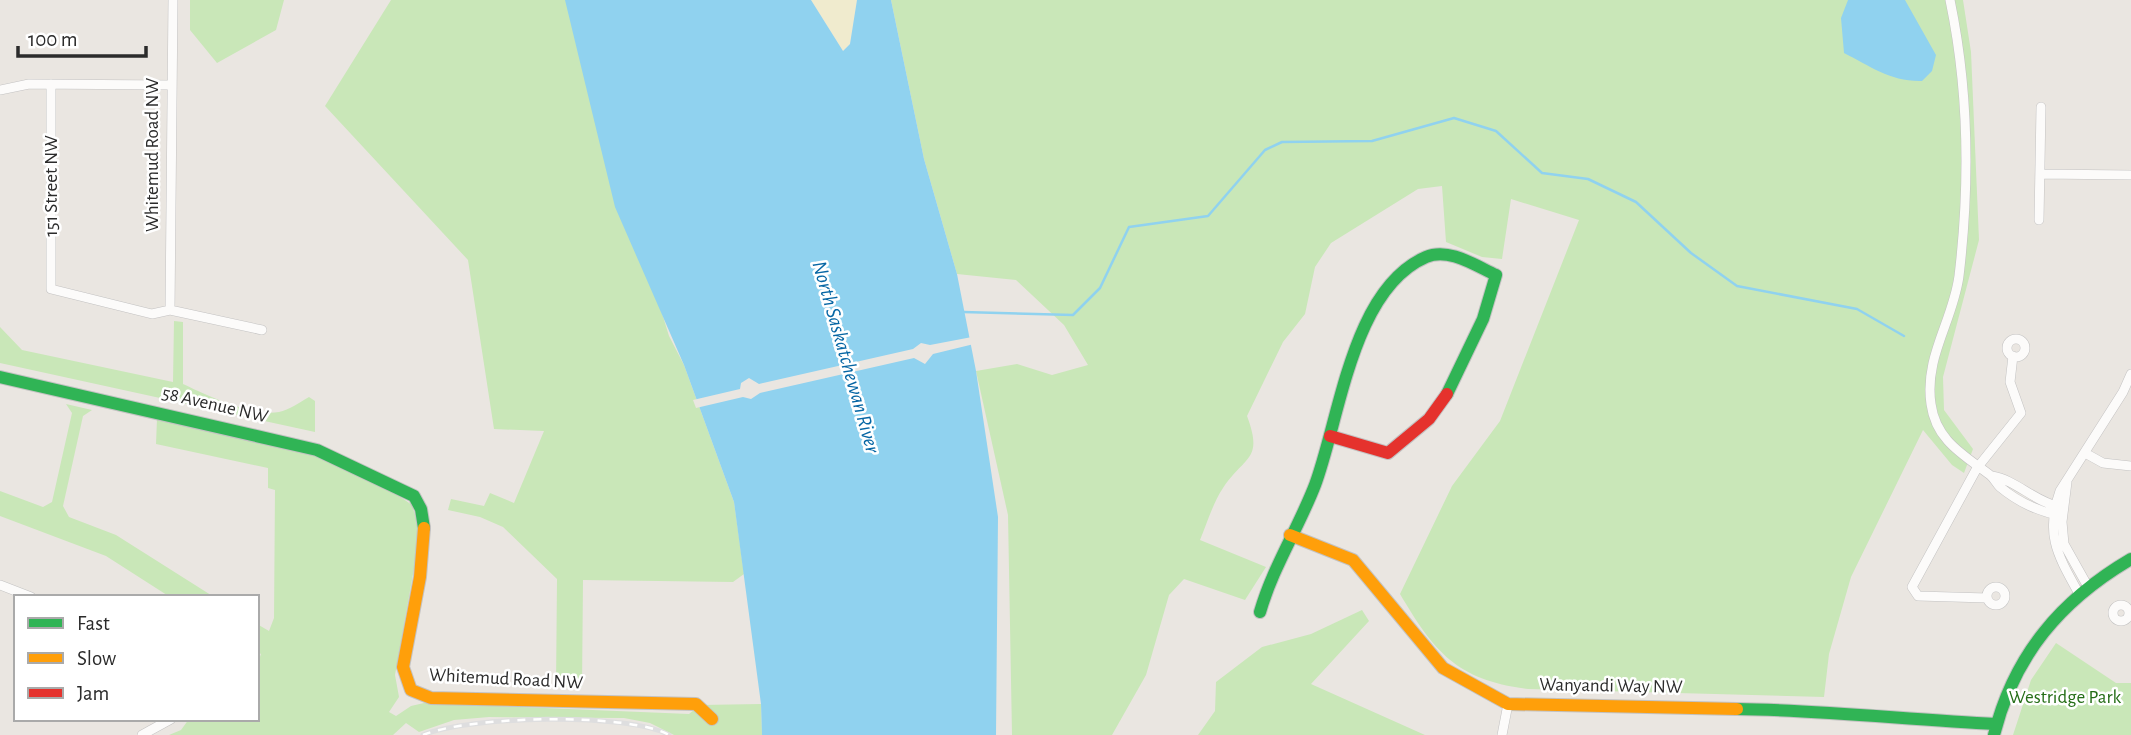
<svg xmlns="http://www.w3.org/2000/svg" width="2131" height="735" viewBox="0 0 2131 735" font-family="'Alegreya Sans',sans-serif">
  <rect width="100%" height="100%" fill="#eae6e1"/>
  <path fill="#c9e7b8" d="M190,0H284L276,30L217,63L190,30Z
    M391,0H566L669,336L684,365L734,502L744,574L733,582L583,580L582,687H556L557,579L503,527L480,517L448,510L451,499L484,506L490,493L514,503L544,431L494,429L468,260L325,106Z
    M891,0H1963L1971,52L1979,240L1943,377L1944,410L1973,449L1964,473L1952,465L1923,430L1851,577L1829,654L1824,697L1528,689C1457,680 1435,653 1400,594L1452,486L1500,421L1579,220L1511,199L1502,259L1482,257L1446,242L1442,186L1418,189L1331,243L1315,267L1305,314L1283,342L1247,416C1264,461 1244,456 1223,488C1213,503 1207,523 1200,540L1266,567L1245,600L1184,579L1169,595L1146,675L1112,735H1012L1008,515L976,371L1017,364L1052,375L1088,365L1064,325L1016,280L957,274L924,159Z
    M174,321L183,322V384C206,395 253,417 279,412C289,410 300,402 309,397L315,401V432L0,363V327L22,350L173,382Z
    M66,404L92,410L83,416L63,506L69,517L116,535L214,597H170L106,556L0,516V491L43,507L52,502L72,413Z
    M157,419L314,454L392,491L412,505L418,525V546L395,675L399,697L389,712L396,716L411,706L424,703L689,714L700,705L761,704L762,735H674L650,723L624,718L489,717L454,720L419,732L406,723L393,735H169L181,730L189,719H257V665L261,654L257,652V624L269,631L274,618L275,490L268,488V468L156,444Z
    M1362,610L1369,621L1311,684L1425,735H1198L1215,711L1216,682L1262,647L1311,634Z
    M2056,643L2116,683H2131V735H2013L2031,680Z"/>
  <path fill="#f0ebce" d="M811,0H857L850,44L843,51Z"/>
  <path fill="#90d2ef" d="M565,0H811L843,51L850,44L857,0H891L924,159L957,274L976,371L998,517L996,735H762L761,704L734,502L684,365L615,207Z
    M1848,0H1905L1936,55L1932,71L1922,81C1891,82 1870,66 1844,53L1841,18Z"/>
  <path fill="#eae6e1" d="M972,337L974,344L933,354L925,364L914,358L760,393L751,399L743,397L696,408L693,400L740,389L741,383L749,378L759,384L913,349L921,343L930,345Z"/>
  <g fill="none" stroke-linecap="round" stroke-linejoin="round">
    <path stroke="#90d2ef" stroke-width="2.5" d="M963,312L1073,315L1100,288L1129,227L1208,216L1265,150L1282,142L1372,141L1454,118L1496,131L1542,173L1588,179L1636,202L1691,253L1737,286L1857,309L1904,336"/>
    <defs>
      <path id="street" d="M1950,0C1969,91 1970,183 1959,276C1953,321 1924,357 1931,404C1936,441 1964,455 1990,475C1994,478 1996,483 2000,487C2018,502 2040,512 2062,516
        M51,84V289L152,314L170,310L262,330
        M0,90L29,84L171,85
        M2041,174L2131,175
        M2039,220L2041,107
        M170,310L173,0
        M2007 348a9 9 0 1 1 18 0a9 9 0 1 1-18 0Z
        M2085,453L2103,463L2131,466
        M1992,476C2016,480 2035,502 2060,507
        M2067,482L2062,522L2064,544L2087,585
        M0,585L31,597
        M1987 596a9 9 0 1 1 18 0a9 9 0 1 1-18 0Z
        M2078,592C2057,554 2045,534 2060,491L2123,392L2131,374
        M1987,598L1918,596L1912,587L1977,468L2021,413L2010,382L2013,356
        M2113 613a8 8 0 1 1 16 0a8 8 0 1 1-16 0Z
        M142,735L171,719
        M1502,735L1508,704"/>
      <path id="fast" d="M0,377L317,450L414,496L421,509L424,528
        M1260,612C1273,567 1298,529 1315,485C1340,418 1352,289 1426,257C1449,247 1476,266 1496,275L1483,319L1447,394
        M1737,709C1823,710 1910,720 1996,724
        M1994,735C2014,655 2061,600 2131,559"/>
      <path id="slow" d="M424,528L420,577L403,667L411,690L431,698L696,704L712,719
        M1290,535L1353,560L1443,668L1508,704L1737,709"/>
      <path id="jam" d="M1330,436L1388,453L1429,419L1447,394"/>
    </defs>
    <use href="#street" stroke="#c3c2c2" stroke-width="10"/>
    <use href="#fast" stroke="#c3c2c2" stroke-width="14"/>
    <use href="#slow" stroke="#c3c2c2" stroke-width="14"/>
    <use href="#jam" stroke="#c3c2c2" stroke-width="14"/>
    <use href="#street" stroke="#fcfbfa" stroke-width="9"/>
    <use href="#fast" stroke="#30b455" stroke-width="12"/>
    <use href="#slow" stroke="#ff9f0a" stroke-width="12"/>
    <use href="#jam" stroke="#e5322d" stroke-width="12"/>
    <defs>
      <path id="rail" d="M423,735C468,716 628,712 669,735"/>
    </defs>
    <use href="#rail" stroke="#dededf" stroke-width="5"/>
    <use href="#rail" stroke="#fff" stroke-width="2.5" stroke-dasharray="8" stroke-linecap="butt"/>
  </g>
  <g text-anchor="middle" dominant-baseline="central" stroke-width="5" stroke-linejoin="round" paint-order="stroke">
    <g font-size="19" fill="#2b2b2b" stroke="#fff">
      <text transform="translate(152 155) rotate(-90)">Whitemud Road NW</text>
      <text transform="translate(51 186) rotate(-90)">151 Street NW</text>
      <text transform="translate(215 405) rotate(13)">58 Avenue NW</text>
      <text transform="translate(506 679) rotate(3)">Whitemud Road NW</text>
      <text transform="translate(1611 686) rotate(1)">Wanyandi Way NW</text>
    </g>
    <g font-size="19" fill="#246d16" stroke="#fff">
      <text x="2065" y="697">Westridge Park</text>
    </g>
    <g font-size="21" font-style="italic" fill="#0666a4" stroke="#fff">
      <text transform="translate(846 357) rotate(74)">North Saskatchewan River</text>
    </g>
  </g>
  <rect x="14" y="595" width="245" height="126" fill="#ffffff" stroke="#aaaaaa" stroke-width="2"/>
  <rect x="28" y="618" width="35" height="10" fill="#30b455" stroke="#aaaaaa" stroke-width="2"/>
  <text x="77" y="630" font-size="21" fill="#2b2b2b">Fast</text>
  <rect x="28" y="653" width="35" height="10" fill="#ff9f0a" stroke="#aaaaaa" stroke-width="2"/>
  <text x="77" y="665" font-size="21" fill="#2b2b2b">Slow</text>
  <rect x="28" y="688" width="35" height="10" fill="#e5322d" stroke="#aaaaaa" stroke-width="2"/>
  <text x="77" y="700" font-size="21" fill="#2b2b2b">Jam</text>
  <path d="M18 46v10h128v-10" fill="none" stroke="#2b2b2b" stroke-width="3.5"/>
  <text x="28" y="46" font-size="21" fill="#2b2b2b" stroke="#ffffff" stroke-width="5" paint-order="stroke">100 m</text>
</svg>
